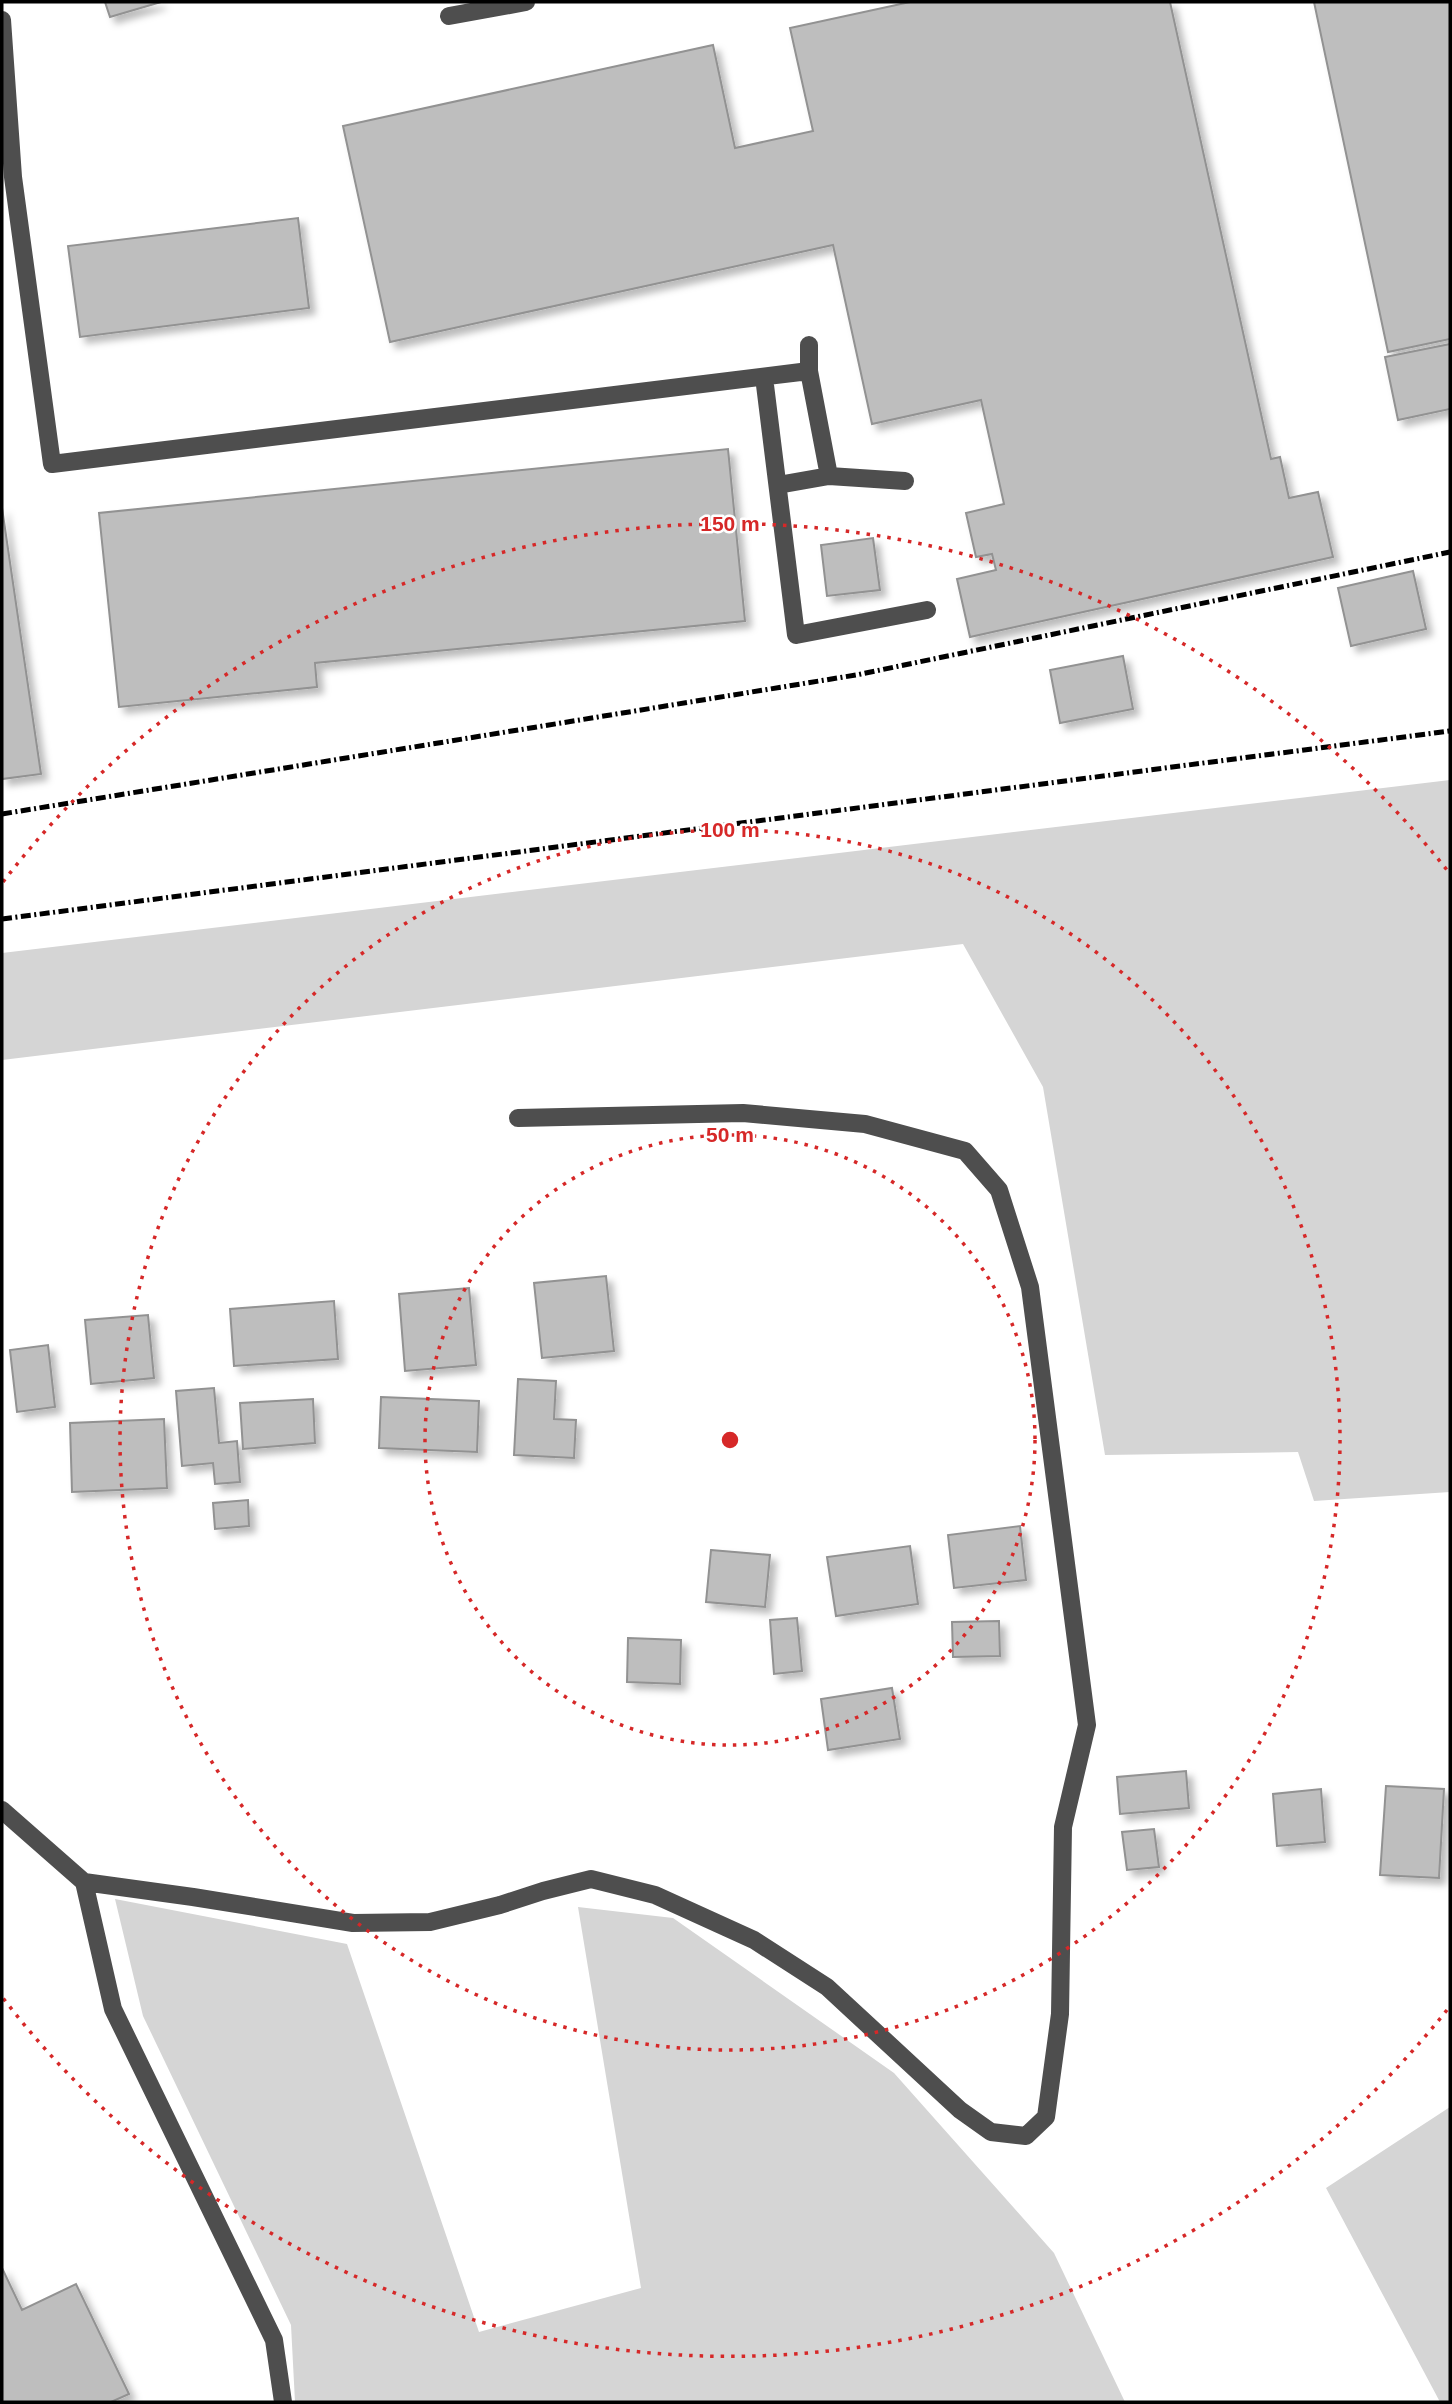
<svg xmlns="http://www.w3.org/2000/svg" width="1452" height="2404" viewBox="0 0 1452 2404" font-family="Arial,sans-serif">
  <defs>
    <filter id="shadow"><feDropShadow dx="6" dy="6" stdDeviation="3.5" flood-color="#0004"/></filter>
  </defs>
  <rect width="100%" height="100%" fill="#fff"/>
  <path fill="#d5d5d5" d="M1450,780V1492L1314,1501L1298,1452L1105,1455L1043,1087L963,944L2,1060V953Z
    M115,1899L347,1944L479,2332L641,2288L578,1907L673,1918L894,2073L1054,2253L1125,2402H295L291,2325L143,2016Z
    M1450,2107V2402H1440L1326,2188Z"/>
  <path fill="#bebebe" stroke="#929292" stroke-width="2" filter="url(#shadow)" d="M105,2H161L110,17Z
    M910,2H1170L1271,459L1280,457L1289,498L1318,492L1333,557L970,637L957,579L996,570L992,554L976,557L966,513L1004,504L981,400L872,424L833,245L390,342L343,126L713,45L735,148L813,131L790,28Z
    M1314,2H1450V339L1388,352Z
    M298,218L309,308L80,337L68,246Z
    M1450,344V409L1398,420L1385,357Z
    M728,449L745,621L315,663L317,687L119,707L99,513Z
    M2,508L41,774L2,779Z
    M873,538L880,590L827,596L821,545Z
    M1413,571L1426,629L1351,646L1338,588Z
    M1123,656L1133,709L1060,723L1050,670Z
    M606,1276L614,1351L542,1358L534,1283Z
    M469,1288L476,1365L405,1371L399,1294Z
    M334,1301L338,1359L234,1366L230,1309Z
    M148,1315L154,1378L91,1384L85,1320Z
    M48,1345L55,1407L17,1412L10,1350Z
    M518,1379L556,1381L554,1419L576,1420L574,1458L514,1455Z
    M214,1388L219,1443L237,1441L240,1482L215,1484L213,1463L182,1466L176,1391Z
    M381,1397L479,1401L477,1452L379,1448Z
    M313,1399L315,1443L243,1449L240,1403Z
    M164,1419L167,1488L72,1492L70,1423Z
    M248,1500L249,1526L215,1529L213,1503Z
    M1020,1526L1026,1580L954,1588L948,1535Z
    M910,1546L918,1604L836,1616L827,1557Z
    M711,1550L770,1555L765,1607L706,1602Z
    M797,1618L802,1671L774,1674L770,1620Z
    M999,1621L1000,1656L953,1657L952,1622Z
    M628,1638L681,1640L680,1684L627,1682Z
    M892,1688L900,1739L828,1750L821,1699Z
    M1186,1771L1189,1808L1120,1814L1117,1777Z
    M1386,1786L1444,1789L1439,1878L1380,1875Z
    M1321,1789L1325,1842L1277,1846L1273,1794Z
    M1154,1829L1159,1867L1127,1870L1122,1832Z
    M2,2268L22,2310L76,2284L129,2394L111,2402H2Z"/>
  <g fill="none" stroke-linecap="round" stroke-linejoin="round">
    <path stroke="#4e4e4e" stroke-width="18" d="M449,16L526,2
      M2,20L13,177L52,464L809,371V345
      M809,371L829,476L905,481
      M764,377L796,635L927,610
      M778,485L829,476
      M2,1810L84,1882L193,1897L353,1923L430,1922L500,1905L543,1891L591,1879L655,1895L754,1940L827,1987L960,2110L991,2132L1026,2136L1046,2117L1060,2014L1063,1827L1087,1725L1030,1287L999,1190L965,1151L865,1124L743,1113L518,1118
      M84,1882L113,2009L274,2340L283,2402"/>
    <path stroke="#000" stroke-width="5" stroke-dasharray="10 3.5 2 3.5" stroke-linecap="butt" d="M2,814L856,675L1450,552
      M2,919L1450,731"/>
  </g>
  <g fill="none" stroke="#d62828" stroke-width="3.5" stroke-dasharray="3.5 7">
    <circle cx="730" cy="1440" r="305"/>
    <circle cx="730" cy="1440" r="610"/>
    <path d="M1447 2010A916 916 0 0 1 3 1998M3 882A916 916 0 0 1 1447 870"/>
  </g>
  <circle cx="730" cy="1440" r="10" fill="#d62828" stroke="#fff" stroke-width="3.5"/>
  <g font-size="21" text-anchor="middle" font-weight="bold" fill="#d62828" stroke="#fff" stroke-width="5" stroke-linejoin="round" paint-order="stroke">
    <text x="730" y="531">150 m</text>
    <text x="730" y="837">100 m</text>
    <text x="730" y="1142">50 m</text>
  </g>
  <rect width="1452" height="2404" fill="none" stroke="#000000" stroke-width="7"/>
</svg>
